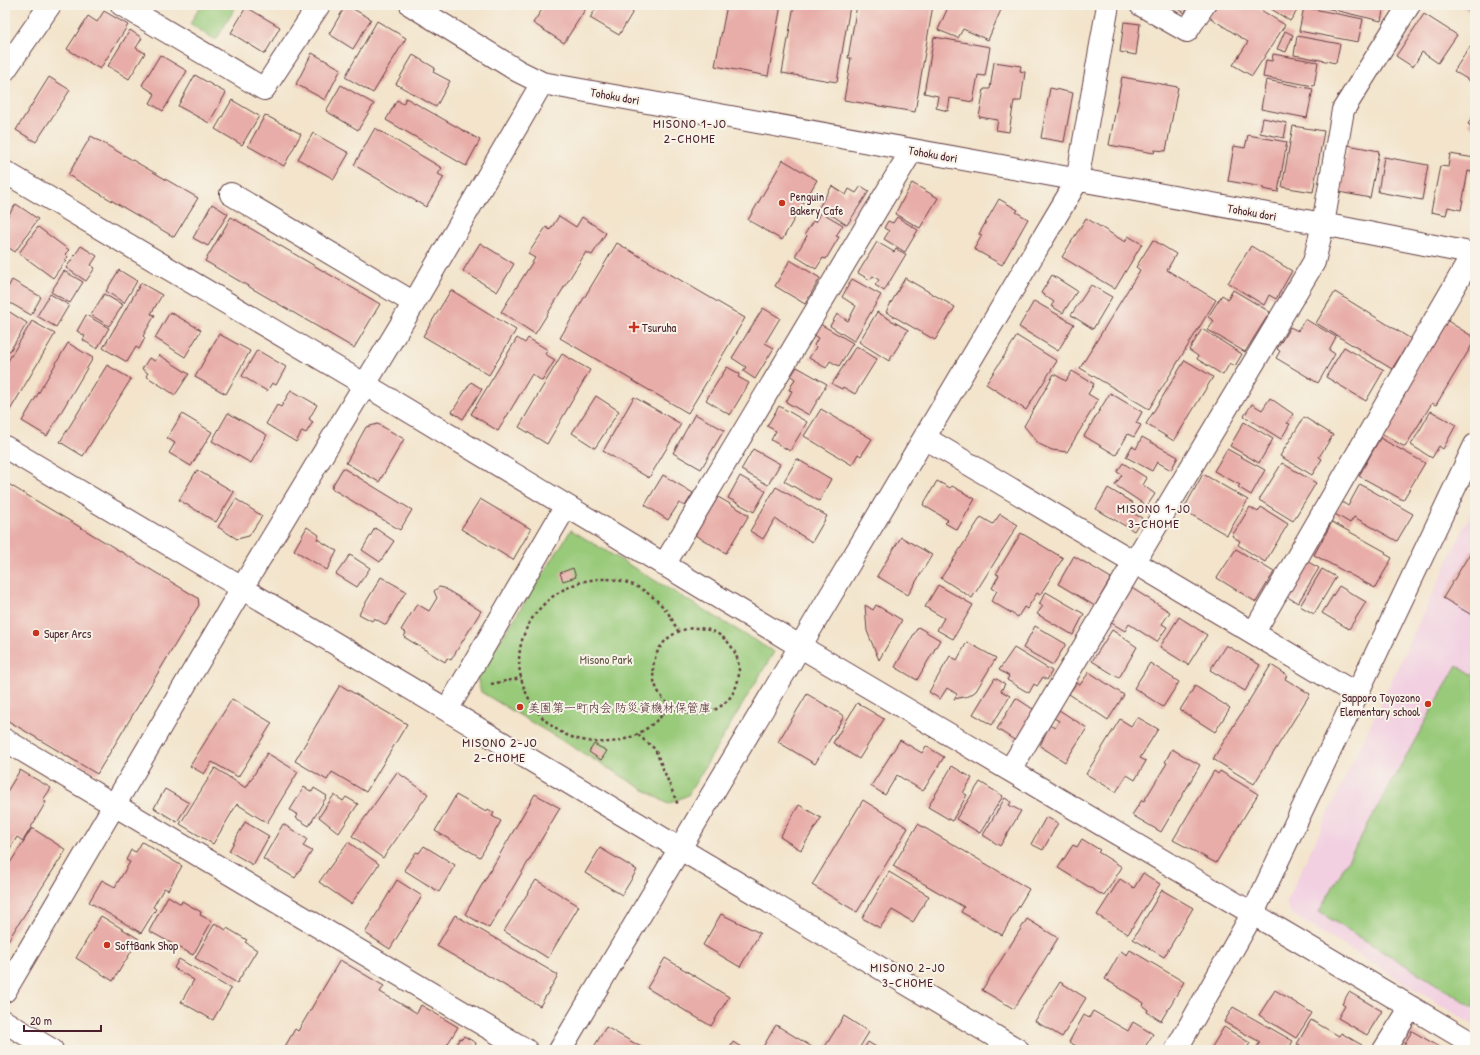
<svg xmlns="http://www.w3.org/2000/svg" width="1480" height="1055" viewBox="0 0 1480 1055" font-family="'Patrick Hand','Klee One',sans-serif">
  <rect width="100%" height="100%" fill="#f7f3e8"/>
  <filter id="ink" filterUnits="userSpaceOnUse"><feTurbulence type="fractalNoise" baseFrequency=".025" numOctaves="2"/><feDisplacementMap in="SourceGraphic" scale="8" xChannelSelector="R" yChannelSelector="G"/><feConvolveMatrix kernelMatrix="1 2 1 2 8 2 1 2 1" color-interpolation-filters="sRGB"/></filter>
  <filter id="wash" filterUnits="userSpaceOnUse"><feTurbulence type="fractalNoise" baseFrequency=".012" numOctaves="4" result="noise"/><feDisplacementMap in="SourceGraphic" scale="16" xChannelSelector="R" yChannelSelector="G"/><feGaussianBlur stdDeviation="0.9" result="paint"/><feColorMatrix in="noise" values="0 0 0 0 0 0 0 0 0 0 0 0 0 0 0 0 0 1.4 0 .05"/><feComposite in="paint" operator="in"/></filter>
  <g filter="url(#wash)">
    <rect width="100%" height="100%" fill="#f3e4cb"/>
    <path fill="#f2cfe1" d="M1475,505V1026L1290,913L1286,902Z"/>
    <path fill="#99ca7a" stroke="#727452" d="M201,5H237L216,40L190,24Z
      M571,530L774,652L688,795L668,804L481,692L477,677Z
      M1457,665L1475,676V1008L1319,912Z"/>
    <g id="blocks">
      <path fill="#e8ada8" d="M346,5L371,19L353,49L329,34Z
        M545,5H588L564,43L533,23Z
        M598,5H637L619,35L590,18Z
        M727,5H781L768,76L715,66Z
        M794,5L850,6L837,82L782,73Z
        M857,5H933L915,112L844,100L851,58H848Z
        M949,5H954L964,10L967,5H1003L988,40L963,29L958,38L938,30Z
        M1171,5H1190L1185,13Z
        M1217,5H1253L1285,25L1252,76L1233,65L1248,42L1209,17Z
        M1265,5H1301L1290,21Z
        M1313,5H1380L1384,6L1381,21Z
        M1460,5H1475V8L1472,13Z
        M246,7L280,27L265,54L231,33Z
        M1304,7L1363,19L1358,42L1299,31Z
        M104,11L128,25L100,69L67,49L88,16L97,22Z
        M1424,14L1457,35L1438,63L1422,52L1413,67L1396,56Z
        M377,21L406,38L373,93L345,77Z
        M1124,22L1140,24L1136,55L1120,52Z
        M130,30L142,38L136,48L145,53L129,79L108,66Z
        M1285,31L1293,35L1286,52L1277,49Z
        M1297,36L1340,44L1336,63L1294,55Z
        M934,37L990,47L985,76L978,75L973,102L950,98L948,111L936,108L938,96L924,93Z
        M1471,45L1475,48V84L1454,71Z
        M312,53L341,69L325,100L296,84Z
        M1273,54L1318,62L1314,86L1263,77L1266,60L1272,61Z
        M160,55L187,71L163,111L150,103L155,94L142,85Z
        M413,55L435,68L433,72L450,81L436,107L396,84Z
        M994,62L1021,66L1020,71L1025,72L1021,101H1014L1009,132L996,130L998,120L979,117L984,89H990Z
        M195,75L226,93L209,123L178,106Z
        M49,77L70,90L36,142L16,130Z
        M1122,77L1178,87L1166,151L1155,150L1154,153L1109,145Z
        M1266,80L1313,89L1307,118L1261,109Z
        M341,85L374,104L358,130L326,111Z
        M1050,88L1073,93L1064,142L1041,138Z
        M406,98L480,140L466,166L386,120L397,100L403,104Z
        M232,100L259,116L242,145L215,129Z
        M1475,113V128L1468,124Z
        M265,115L301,134L284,166L248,146Z
        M1263,118L1287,123L1284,138L1260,133Z
        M1293,126L1324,131L1313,192L1282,187Z
        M375,128L442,168L438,174L444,177L426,207L354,165Z
        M313,133L349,153L334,179L298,159Z
        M1248,135L1287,142L1278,192L1263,189V187L1228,181L1234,146L1245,148Z
        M91,136L198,198L174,237L68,175Z
        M1348,145L1379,151L1370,198L1339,192Z
        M1450,154L1475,158V173L1468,171L1461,210L1448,207L1446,215L1431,212L1440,166L1448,167Z
        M1384,157L1428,165L1422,200L1378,192Z
        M783,160L817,180L782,240L748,220Z
        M912,183L938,198L920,228L895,214Z
        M832,186L846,195L849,189L856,193L861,186L869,191L847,225L819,207Z
        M999,199L1018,210L1016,212L1028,219L1002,265L974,249L982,235L979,234Z
        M16,204L38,219L15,252L5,245V220Z
        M212,204L228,214L208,246L193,238Z
        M821,212L843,225L836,236L839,237L826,259L823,258L816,269L795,256L807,236L805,234L813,221L815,222Z
        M559,216L576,227L582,217L606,233L592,255L586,252L535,334L501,312L535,258L528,254L546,227L550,230Z
        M231,217L380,304L354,348L205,261Z
        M897,217L918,230L905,252L884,239L889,231L884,228L888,221L893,223Z
        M1086,218L1125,242L1128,236L1142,244L1115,289L1062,257Z
        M38,227L69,250L65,254L68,257L53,278L19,253Z
        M1153,240L1176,254L1167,270L1216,300L1149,409L1080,368L1140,270L1136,267Z
        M877,242L894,252L896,249L906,254L884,291L875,285L879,280L873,276L870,280L858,273Z
        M480,243L514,264L497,292L463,271Z
        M617,243L745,318L688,413L560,338Z
        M81,246L97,256L91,265L95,268L86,281L66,268Z
        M1251,246L1292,271L1276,299L1269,295L1264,305L1228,283Z
        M790,260L820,278L805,304L775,286Z
        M119,270L137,281L124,303L106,291Z
        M64,271L83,282L70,303L51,292Z
        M1052,275L1077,291L1063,313L1051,306L1054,302L1041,293Z
        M905,278L955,307L935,340L886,312Z
        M852,279L881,295L854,341L830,326L837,314L848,321L856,306L842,297Z
        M12,280L41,297L31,315L5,300V293Z
        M141,283L162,295L151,314L155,315L143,336L145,338L139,349L136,347L127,362L103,348Z
        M1091,285L1112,297L1093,329L1071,315Z
        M451,290L516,330L489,375L423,336Z
        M1233,290L1270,312L1245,352L1208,330L1214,321L1208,317L1222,295L1228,299Z
        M1335,292L1411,339L1392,369L1316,323Z
        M50,294L69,305L56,327L37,316Z
        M104,294L123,305L109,326L91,315Z
        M1034,301L1074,324L1058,351L1019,327Z
        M763,308L780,318L765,343L774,348L755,379L743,371L746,367L732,358Z
        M5,309L27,323L10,351L5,348Z
        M170,312L201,330L185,357L155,338Z
        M877,312L908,330L889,361L859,342Z
        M86,315L109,328L97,349L83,340L85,336L77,331Z
        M1305,319L1336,337L1329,350L1335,354L1318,383L1276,358L1280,351L1277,349L1290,327L1298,331Z
        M1446,320L1475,338V340L1436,405L1432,403L1405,447L1379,432Z
        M32,321L55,334L9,412L5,410V366Z
        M820,324L853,343L839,366L830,361L826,368L809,358L816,347L814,345L818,338L813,335Z
        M1202,329L1242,354L1235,366L1230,363L1223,375L1197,359L1198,356L1189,350Z
        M219,334L250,351L226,394L195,377Z
        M1017,336L1057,361L1026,410L986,384Z
        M517,338L525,343L528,338L548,350L545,354L555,360L542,381L532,374L498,431L471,414Z
        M68,343L93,358L47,436L22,421Z
        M856,346L877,359L855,394L843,387L842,389L832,384Z
        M1344,347L1384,370L1366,401L1326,377Z
        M257,350L286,367L276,385L272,383L267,391L242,376Z
        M562,354L590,370L547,444L519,427Z
        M159,355L189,374L175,395L146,376L148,373L142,369L149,358L155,361Z
        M1185,360L1213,377L1174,441L1146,424Z
        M107,365L131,379L83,456L60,442Z
        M727,367L740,374L738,377L749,383L730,415L706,400Z
        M797,367L827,384L809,415L786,402L792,391L789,390L795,379L791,376Z
        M1072,371L1094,384L1088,394L1098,400L1067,452L1052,450L1039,444L1024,426L1054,374L1066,381Z
        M471,382L482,389L463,419L452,412Z
        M291,390L317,405L309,419L313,422L306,433L302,431L296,442L266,424L277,405L281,407Z
        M1110,393L1142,412L1136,423L1141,425L1134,437L1128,434L1116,455L1084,436Z
        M596,396L619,411L595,448L572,433Z
        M634,397L681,424L649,478L603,451Z
        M1270,398L1293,414L1287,423L1290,424L1281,439L1244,416L1252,404L1262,410Z
        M779,406L807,422L790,451L771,440L776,431L767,426Z
        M821,409L872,439L861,456L858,454L852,465L804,436Z
        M1431,411L1456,425L1443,449L1439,446L1432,458L1411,445Z
        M228,413L267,435L251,463L212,441Z
        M182,414L212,432L191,466L169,453L175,443L167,438Z
        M695,414L724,430L701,469L673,453Z
        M1304,417L1333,435L1319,457L1322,459L1312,475L1280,456Z
        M1244,422L1273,439L1259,463L1230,446Z
        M378,424L404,439L379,482L346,463L366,427Z
        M1142,437L1178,457L1171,470L1157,462L1152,471L1126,457L1132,446L1136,449Z
        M1380,438L1425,463L1403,500L1359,476Z
        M753,449L780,464L768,485L741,470Z
        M1227,449L1265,470L1251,495L1238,487L1240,485L1214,471Z
        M797,459L831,479L819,501L784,481Z
        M1123,463L1147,478L1143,485L1155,494L1147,506L1115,485L1122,475L1117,472Z
        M1282,463L1316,483L1293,521L1259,500Z
        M343,468L412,510L400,530L331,488Z
        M197,470L234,492L216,522L179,500Z
        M1203,474L1248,500L1227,535L1183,510Z
        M663,475L693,493L685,506L679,503L668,520L645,505Z
        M740,476L766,491L754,512L728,498Z
        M937,481L950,488L952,486L975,499L957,530L945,523L948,520L923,505Z
        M5,482L198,598L199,605L97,774L5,719Z
        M1360,484L1413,514L1397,541L1354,517L1350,523L1335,514L1342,502L1348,506Z
        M776,487L827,516L812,542L775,519L763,539L750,531Z
        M1108,488L1133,503L1129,511L1142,518L1134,531L1096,509Z
        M718,497L749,515L726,553L695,535Z
        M236,499L262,516L249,536L237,539L218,527Z
        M480,499L531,529L513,560L461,529Z
        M1250,507L1258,512L1261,507L1288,524L1265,562L1238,545L1240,541L1232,536Z
        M1000,514L1018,525L972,598L941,578L981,517L993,524Z
        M1332,522L1386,552L1385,554L1392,558L1375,588L1314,555Z
        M307,527L319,535L317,539L337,551L327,570L294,550Z
        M375,528L394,541L380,562L362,550Z
        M1021,533L1063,558L1040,595L1037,593L1027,609L1024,607L1018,617L991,601L997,591L992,588L999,575L996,574Z
        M901,537L932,555L908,595L877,576Z
        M1236,549L1274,572L1256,602L1217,578Z
        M1472,550L1475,552V617L1443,598Z
        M350,555L370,568L357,587L336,574Z
        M1074,556L1111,578L1095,606L1058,584Z
        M1303,559L1319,568L1298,603L1282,594Z
        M573,568L576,577L563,581L560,573Z
        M1322,569L1336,577L1314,614L1300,606Z
        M381,577L406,591L386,625L374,618L372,621L359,614Z
        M938,585L973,605L953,639L937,630L944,618L925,607Z
        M1339,586L1366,602L1349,629L1322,613Z
        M439,587L444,588L481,611L451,660L447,658L445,662L404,637L406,633L401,630L417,604L429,611L437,598L434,591Z
        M1130,587L1170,612L1162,624L1167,627L1157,642L1129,624L1125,631L1108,621Z
        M1046,592L1084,614L1073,635L1037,614L1043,606L1039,604Z
        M865,605L873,610L876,605L902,620L879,660L867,631Z
        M1179,617L1207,635L1188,665L1160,647Z
        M1035,626L1066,644L1053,665L1023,648Z
        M918,627L940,640L917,680L895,667Z
        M1112,630L1137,647L1119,678L1092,661Z
        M967,642L996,658L976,691L969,696L954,699L957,694L947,688L940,699L929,692L950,656L957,660Z
        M1226,645L1260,665L1245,691L1210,670Z
        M1014,648L1052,671L1047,680L1043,677L1037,686L1034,684L1029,693L1007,680L1009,676L999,670Z
        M1150,663L1179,682L1163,707L1134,688Z
        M1271,665L1287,675L1285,679L1310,694L1254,784L1213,759Z
        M1089,672L1124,695L1108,720L1069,694L1076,683L1080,685Z
        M995,678L1005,684L1001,691L1010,696L992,725L973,714Z
        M340,685L407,724L366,792L332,772L327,780L295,761Z
        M1195,686L1230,708L1215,732L1180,710Z
        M807,694L844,716L815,764L778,742Z
        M1016,698L1036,711L1016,741L997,729Z
        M232,699L272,723L238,777L212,762L204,774L190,766Z
        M857,703L884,719L859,759L833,743Z
        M1059,710L1087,728L1065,762L1040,746L1049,725L1055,728L1059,721L1054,718Z
        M1137,717L1158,729L1140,758L1146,761L1135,780L1127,775L1116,792L1086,774L1120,719L1131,726Z
        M900,740L922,753L926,746L944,757L923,791L897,775L885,795L871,786Z
        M594,744L607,751L601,760L589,752Z
        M1172,749L1200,765L1161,832L1132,815L1142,800L1144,801L1167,763L1165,762Z
        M267,753L298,772L267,823L237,804L213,844L180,824L215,768L246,788Z
        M952,766L972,778L963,793L967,795L952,821L928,807Z
        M20,770L51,788L43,800L46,802L23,841L17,837L7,854L5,853V795Z
        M1214,771L1218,774L1220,771L1258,794L1216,863L1173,840Z
        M397,772L428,794L383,858L352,836Z
        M980,782L1003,796L980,833L956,819Z
        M304,787L312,792L314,788L327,796L309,826L296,818L298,815L290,810Z
        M165,789L189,803L177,822L154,808Z
        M535,794L560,808L489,928L465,914Z
        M334,795L343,801L346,797L358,804L339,833L319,817Z
        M456,795L486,812L488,809L494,813L492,816L501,821L480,857L435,831Z
        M1005,798L1011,802L1009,805L1021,811L1000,846L983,835Z
        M863,800L908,828L857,912L812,885Z
        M799,805L821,818L801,850L780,837Z
        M1046,817L1058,823L1043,850L1031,844Z
        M245,822L269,836L253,865L229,851Z
        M283,824L307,839L303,846L312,851L295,878L263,859Z
        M918,824L1029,889L1002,935L961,912L964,907L893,866Z
        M32,828L66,850L5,945V871Z
        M1082,839L1100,850L1098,852L1122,867L1104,896L1058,868L1073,845L1077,847Z
        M142,842L182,866L168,890L164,888L153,907L156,909L141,933L89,902L102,880L115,887L130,862L126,860L131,850L136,852Z
        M348,842L379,864L351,904L319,882Z
        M424,846L455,865L439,892L404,870L416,852L419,853Z
        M600,848L637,870L622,895L585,873Z
        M889,872L929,896L913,922L892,910L880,928L862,918Z
        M1143,873L1160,884L1128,934L1097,915L1120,879L1134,888Z
        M397,880L422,896L390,949L365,933Z
        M536,880L579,906L548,958L504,931Z
        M1162,890L1193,908L1164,957L1133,939Z
        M168,896L181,904L182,901L201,912L200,915L212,921L193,955L149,931Z
        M721,914L760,933L740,967L703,945Z
        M455,915L558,975L540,1006L437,946Z
        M101,916L139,939L113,981L76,958Z
        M1027,919L1058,938L1014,1009L982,990Z
        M215,923L226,930L227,928L247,940L245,942L257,950L237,983L195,958Z
        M1130,950L1184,982L1161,1021L1147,1012L1148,1010L1143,1006L1144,1003L1105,979L1121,951L1127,955Z
        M665,958L729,997L711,1026L647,988Z
        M179,959L231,989L213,1020L181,1002L194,980L174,968Z
        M340,960L384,986L380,992L417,1013L421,1005L458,1027L444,1050H283L295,1029L298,1031Z
        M1060,982L1086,998L1062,1037L1035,1021Z
        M1275,990L1312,1013L1296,1038L1259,1015Z
        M1349,992L1382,1011L1367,1035L1338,1018L1345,1006L1342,1004Z
        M1233,1007L1293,1041L1288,1050H1255L1260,1042L1224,1022Z
        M1093,1011L1128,1031L1133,1022L1153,1034L1143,1050H1084L1069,1042L1084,1015L1089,1018Z
        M844,1016L869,1032L858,1050H823Z
        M1311,1020L1339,1036L1341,1033L1367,1048L1366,1050H1307L1297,1044Z
        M776,1025L817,1050H761Z
        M606,1027L641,1047L639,1050H592Z
        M1224,1027L1250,1043L1246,1050H1210Z
        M1412,1031L1445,1050H1401Z
        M464,1036L476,1043L474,1050H453L460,1038L462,1039Z
        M733,1042L746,1050H729Z
        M868,1042L881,1050H863Z"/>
    </g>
  </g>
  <g filter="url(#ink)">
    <use href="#blocks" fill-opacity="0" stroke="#633d43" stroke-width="1"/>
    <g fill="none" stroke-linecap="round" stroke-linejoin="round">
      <defs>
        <path id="minor" d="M122,5L264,89L319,5
          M411,5L518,71L542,83L1323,224L1475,254
          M1141,5L1187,31L1204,5
          M5,70L50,5
          M5,172L364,384L801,647L1475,1045
          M231,194L414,303
          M925,438L1358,695
          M5,447L1018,1050
          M664,565L912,150
          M1254,632L1473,254
          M447,710L566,506
          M5,740L526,1050
          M1010,770L1314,262L1323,224L1343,110L1409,5
          M5,991L242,588L414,303L542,83
          M560,1050L1077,181L1108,5
          M1176,1050L1253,913L1475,445
          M1384,1050L1411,1007"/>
        <path id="highway" d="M5,1022L52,1050"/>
      </defs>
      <use href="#minor" stroke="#633d43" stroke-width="24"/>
      <use href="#highway" stroke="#633d43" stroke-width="24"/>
      <path stroke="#633d43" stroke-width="2.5" stroke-dasharray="3 3" stroke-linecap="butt" d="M653 671a43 43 0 1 1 86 0a43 43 0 1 1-86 0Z
        M491,684L521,678
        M670,707C645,735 620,748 582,740C562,736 545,723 534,707C477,622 597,531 664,608C670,614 674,624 678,631
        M638,735L655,749L678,805"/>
      <use href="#minor" stroke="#fff" stroke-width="22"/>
      <use href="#highway" stroke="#fff" stroke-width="22"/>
    </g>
  </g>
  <g fill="#c8321e" stroke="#f7f3e8" stroke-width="1.5">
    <circle cx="782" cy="203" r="4"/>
    <path d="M632 321h4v4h4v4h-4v4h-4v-4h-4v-4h4z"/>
    <circle cx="36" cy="633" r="4"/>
    <circle cx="1428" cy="704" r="4"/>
    <circle cx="520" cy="707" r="4"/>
    <circle cx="107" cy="945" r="4"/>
  </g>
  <g text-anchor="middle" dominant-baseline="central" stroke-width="4" stroke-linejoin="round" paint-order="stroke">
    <g font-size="12" fill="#4a1f2b" stroke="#f7f3e8">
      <text transform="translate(615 96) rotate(10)">Tohoku dori</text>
      <text transform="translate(933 154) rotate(10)">Tohoku dori</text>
      <text transform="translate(1252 212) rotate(10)">Tohoku dori</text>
    </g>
    <g font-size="12" fill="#4a1f2b" stroke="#f7f3e8" text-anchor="start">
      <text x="790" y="196">Penguin<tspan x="790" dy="14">Bakery Cafe</tspan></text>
      <text x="642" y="327">Tsuruha</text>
      <text x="44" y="633">Super Arcs</text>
      <text x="1420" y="697" text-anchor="end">Sapporo Toyozono<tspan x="1420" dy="14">Elementary school</tspan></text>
      <text x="528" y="707">美園第一町内会 防災資機材保管庫</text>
      <text x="115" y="945">SoftBank Shop</text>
    </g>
    <g font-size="12" fill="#625243" stroke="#f7f3e8">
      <text x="606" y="659">Misono Park</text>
    </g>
    <g font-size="13" letter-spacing="1" fill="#4a1f2b" stroke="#f7f3e8">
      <text x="690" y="123">MISONO 1-JO<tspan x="690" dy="15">2-CHOME</tspan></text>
      <text x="1154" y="508">MISONO 1-JO<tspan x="1154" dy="15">3-CHOME</tspan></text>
      <text x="500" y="742">MISONO 2-JO<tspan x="500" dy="15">2-CHOME</tspan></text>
      <text x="908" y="967">MISONO 2-JO<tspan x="908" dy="15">3-CHOME</tspan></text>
    </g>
  </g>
  <rect width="1480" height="1055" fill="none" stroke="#f7f3e8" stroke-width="20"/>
  <path d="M24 1025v6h77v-6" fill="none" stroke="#4a1f2b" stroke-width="2"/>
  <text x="30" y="1025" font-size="12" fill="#4a1f2b" stroke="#f7f3e8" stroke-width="3" paint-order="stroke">20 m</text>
</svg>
